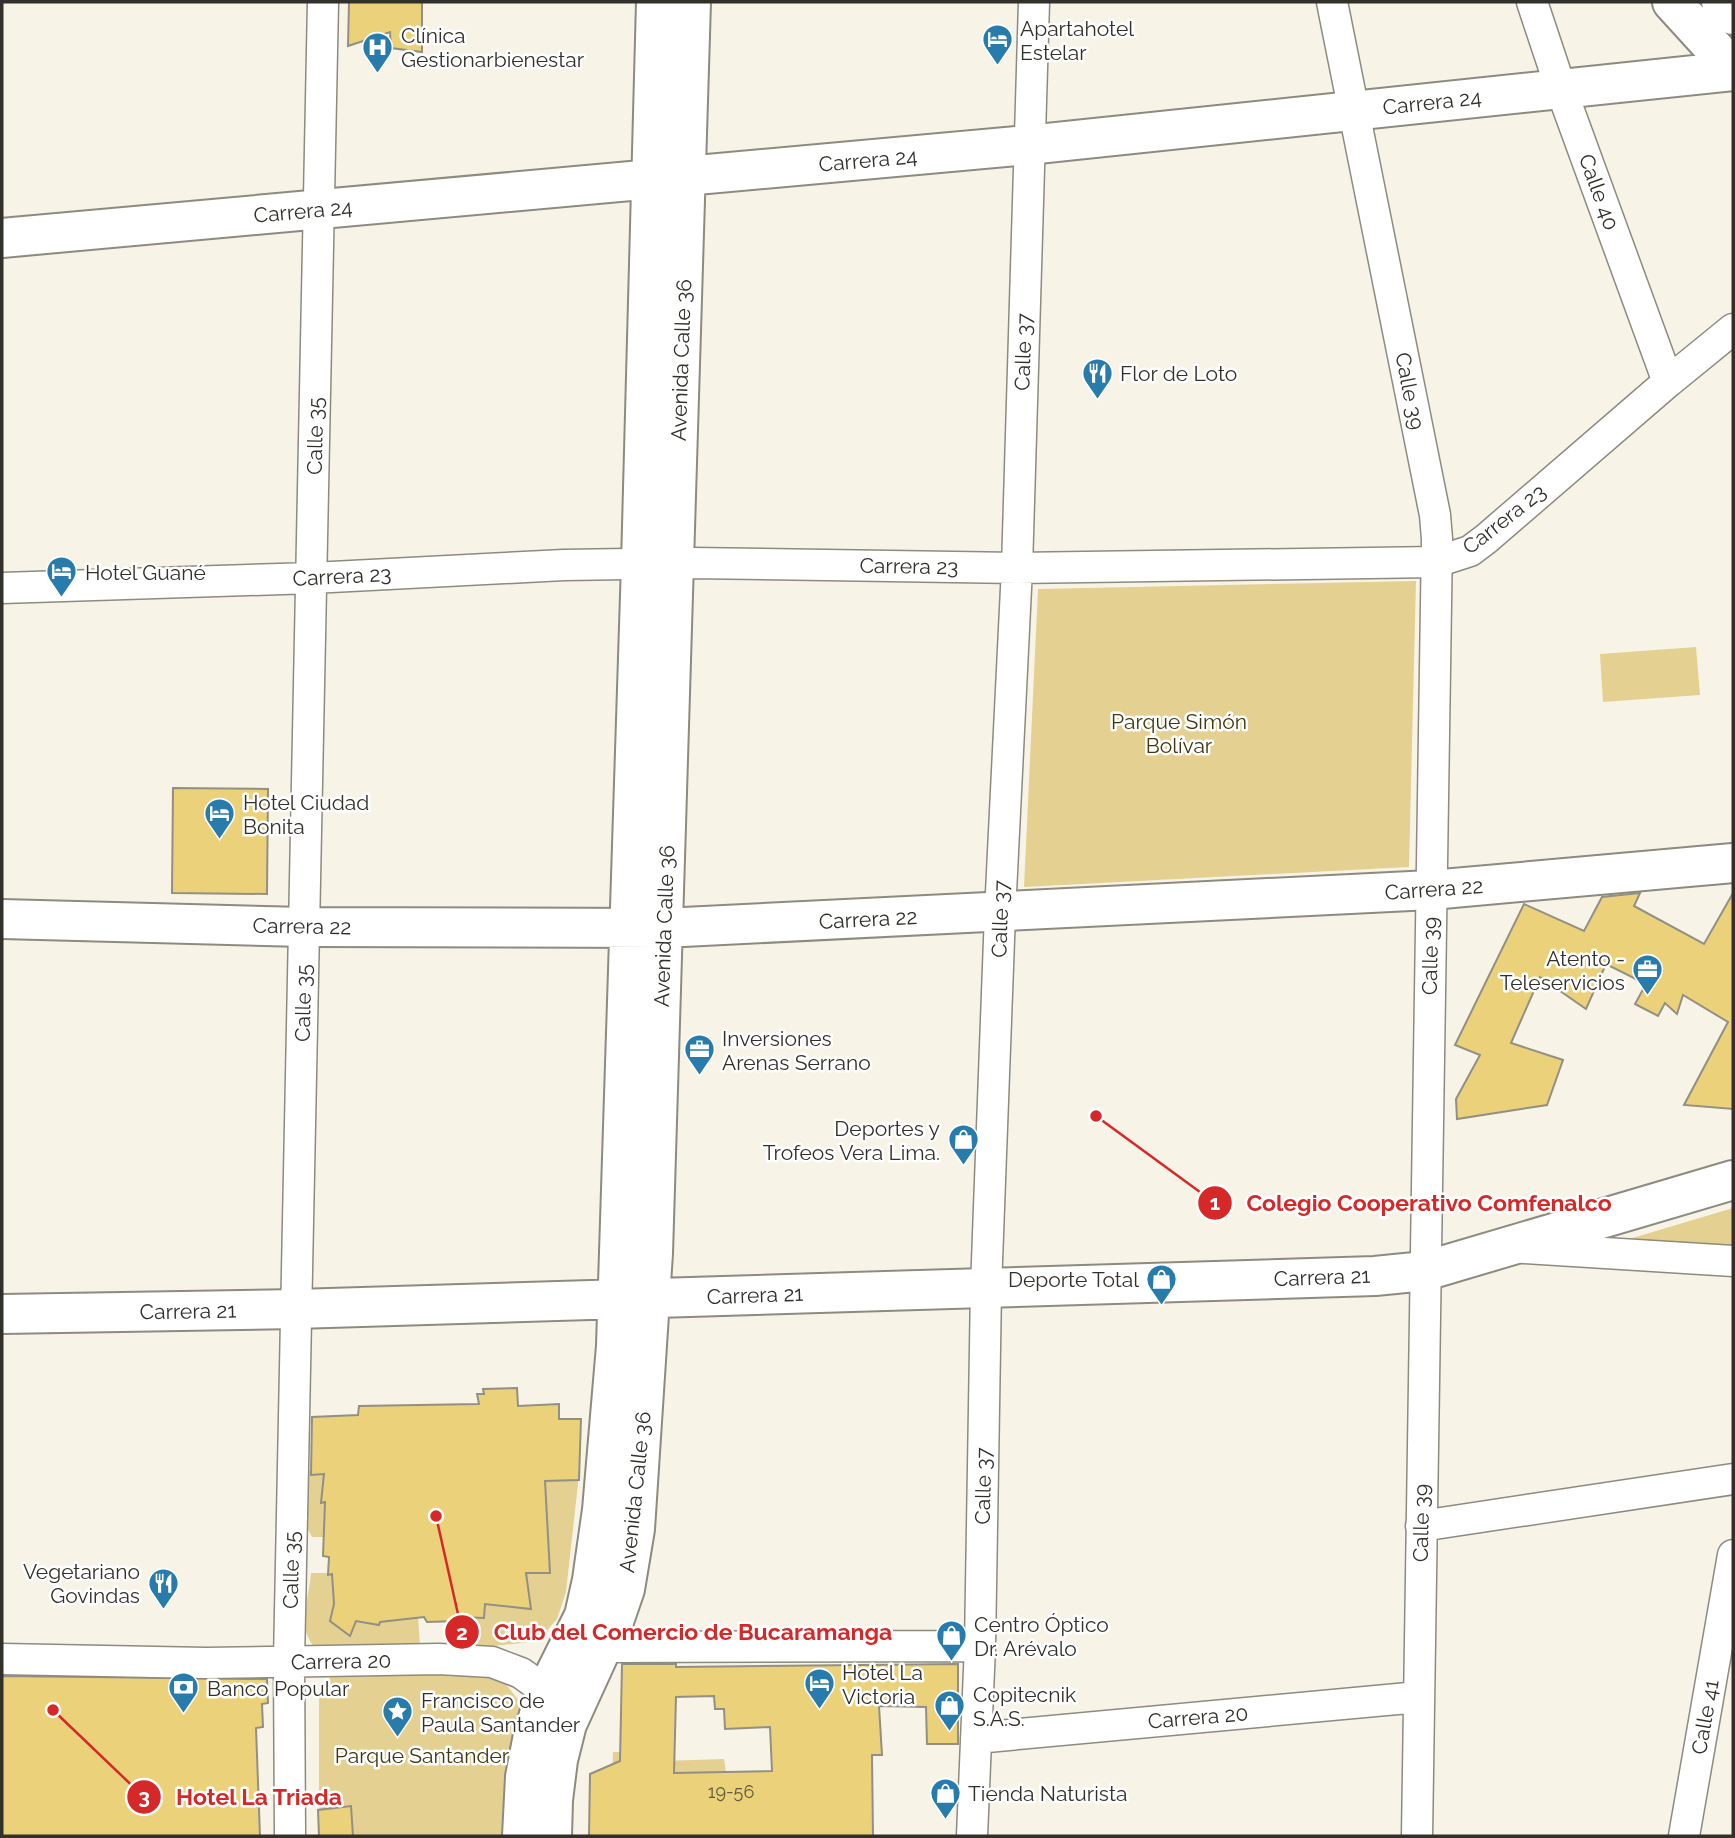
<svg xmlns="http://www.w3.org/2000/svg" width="1735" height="1838" viewBox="0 0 1735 1838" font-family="Raleway,sans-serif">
  <rect width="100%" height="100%" fill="#f7f4e7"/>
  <path fill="#e4d191" d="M1416,581L1409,867L1024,887L1038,589Z
    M1696,647L1700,695L1603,702L1600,654Z
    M1733,1208V1249L1609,1245Z
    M327,1468V1496H322L321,1502H325L324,1537H312L305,1524L306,1471L311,1470V1474Z
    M544,1473L552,1481L573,1480L575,1473L579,1475L566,1592L557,1619L545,1633L531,1642L464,1649L467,1617L484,1618L485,1604L527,1608L530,1601L526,1573Z
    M311,1573H359L334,1604L330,1622L348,1629L350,1636L356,1621L389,1600L418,1617L420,1646L321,1655C293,1626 308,1609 311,1573Z
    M490,1674L505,1683L526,1710L505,1836H319V1700C320,1687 324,1682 334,1675Z
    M613,1752H662L663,1761L724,1759L726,1772L612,1775Z"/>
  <path fill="#ebd27a" stroke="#928f84" stroke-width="2" fill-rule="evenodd" d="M349,2H422V52L391,48L390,32L348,46Z
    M173,788L268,789L267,894L172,893Z
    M1640,893L1634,906L1704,944L1733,893V1109L1684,1105L1728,1022L1683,995L1677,1014L1665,1003L1658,1016L1635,1004L1646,984L1606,964L1586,1009L1540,977L1511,1043L1563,1060L1547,1105L1457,1119L1456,1099L1480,1055L1455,1045L1524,904L1584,931L1602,897Z
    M517,1388L518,1406L559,1404V1419H581L579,1480L545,1481L550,1573H526L531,1609L485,1604L484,1618L460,1617L459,1621L427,1622L424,1617L380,1622L379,1625L356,1621L350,1636L330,1621L334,1604L332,1574L328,1575L329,1557L323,1556L325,1502L321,1503L324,1474L311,1475L312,1417L358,1415L359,1406L479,1404L477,1394H484L483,1389Z
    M622,1664H676V1667L958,1664V1744H927L926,1707L879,1706L882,1755H872L873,1836H589L590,1774L620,1761ZM714,1696L715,1709H724L725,1729L770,1727L772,1771L674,1773L676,1697Z
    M2,1676L267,1679L268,1703L262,1704L263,1727L256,1728L260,1836H2Z
    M351,1806L353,1836H319L318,1810Z"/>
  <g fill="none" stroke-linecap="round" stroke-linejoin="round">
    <defs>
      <path id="street" d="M1332,2L1435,515L1437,539L1417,1836
        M1532,2L1561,89L1668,382
        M2,588L312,578L564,565L691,563L1017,568L1436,562L1470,551L1486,539L1668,382L1733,329
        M1524,1248L1733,1261
        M1421,1526L1733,1479
        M602,1647L980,1646
        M2,1659L206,1663L439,1659L492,1662L521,1673L539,1686L545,1694
        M976,1738L1419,1697
        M290,1836L289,1661L323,2
        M972,1836L980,1646L986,1288L1000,913L1017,568L1034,2
        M1684,1836L1733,1555"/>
      <path id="secondary" d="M1672,2L1733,69
        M1721,2L1733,15
        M2,238L1028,145L1733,71
        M2,919L304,927L663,928L1431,890L1733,863
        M2,1314L296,1309L1375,1276L1425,1271L1733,1180
        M522,1836L525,1777L533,1735L545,1694L584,1616L592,1580L602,1510L616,1346L641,564L656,2
        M552,1836L553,1800L558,1760L567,1724L614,1621L625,1589L635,1529L653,1253L691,2"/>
    </defs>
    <use href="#street" stroke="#8d8a7f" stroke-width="33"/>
    <use href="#secondary" stroke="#8d8a7f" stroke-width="42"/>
    <use href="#street" stroke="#fff" stroke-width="30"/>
    <use href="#secondary" stroke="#fff" stroke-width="38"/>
  </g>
  <defs>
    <symbol id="hotel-pin" viewBox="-11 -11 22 30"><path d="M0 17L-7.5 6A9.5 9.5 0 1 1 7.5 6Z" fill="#277cac" stroke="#fff"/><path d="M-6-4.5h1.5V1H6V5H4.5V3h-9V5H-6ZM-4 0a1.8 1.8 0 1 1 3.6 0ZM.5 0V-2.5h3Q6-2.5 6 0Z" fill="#fff"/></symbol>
    <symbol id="hospital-pin" viewBox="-11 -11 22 30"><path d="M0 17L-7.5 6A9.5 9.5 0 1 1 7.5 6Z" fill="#277cac" stroke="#fff"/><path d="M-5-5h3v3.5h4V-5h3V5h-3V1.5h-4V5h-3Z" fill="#fff"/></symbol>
    <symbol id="restaurant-pin" viewBox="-11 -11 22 30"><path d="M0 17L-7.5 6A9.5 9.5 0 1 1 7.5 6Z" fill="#277cac" stroke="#fff"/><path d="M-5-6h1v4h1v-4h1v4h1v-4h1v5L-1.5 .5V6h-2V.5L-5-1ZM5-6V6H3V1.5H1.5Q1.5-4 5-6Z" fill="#fff"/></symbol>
    <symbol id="office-pin" viewBox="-11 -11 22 30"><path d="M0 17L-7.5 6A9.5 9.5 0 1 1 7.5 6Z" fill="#277cac" stroke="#fff"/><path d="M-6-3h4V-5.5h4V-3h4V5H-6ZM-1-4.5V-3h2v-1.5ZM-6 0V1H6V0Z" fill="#fff"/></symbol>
    <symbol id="shop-pin" viewBox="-11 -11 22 30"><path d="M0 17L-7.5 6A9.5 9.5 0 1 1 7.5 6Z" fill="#277cac" stroke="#fff"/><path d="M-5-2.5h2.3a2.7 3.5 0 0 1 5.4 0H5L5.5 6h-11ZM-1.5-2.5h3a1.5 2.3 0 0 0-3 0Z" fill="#fff"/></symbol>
    <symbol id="bank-pin" viewBox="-11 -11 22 30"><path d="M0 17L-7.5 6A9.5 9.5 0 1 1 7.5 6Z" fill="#277cac" stroke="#fff"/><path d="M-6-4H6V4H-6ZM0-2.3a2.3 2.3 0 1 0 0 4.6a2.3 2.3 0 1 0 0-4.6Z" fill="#fff"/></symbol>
    <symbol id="sight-pin" viewBox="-11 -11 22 30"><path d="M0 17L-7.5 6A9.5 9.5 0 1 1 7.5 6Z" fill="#277cac" stroke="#fff"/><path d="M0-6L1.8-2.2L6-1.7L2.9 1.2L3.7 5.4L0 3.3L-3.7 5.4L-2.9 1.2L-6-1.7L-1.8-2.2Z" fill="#fff"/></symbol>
  </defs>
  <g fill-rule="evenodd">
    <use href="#hotel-pin" x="980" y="22" width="35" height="47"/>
    <use href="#hospital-pin" x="360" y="30" width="35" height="47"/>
    <use href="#restaurant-pin" x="1080" y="356" width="35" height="47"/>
    <use href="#hotel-pin" x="44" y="554" width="35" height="47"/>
    <use href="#hotel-pin" x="202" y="796" width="35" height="47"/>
    <use href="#office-pin" x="1630" y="952" width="35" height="47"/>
    <use href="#office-pin" x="682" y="1032" width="35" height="47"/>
    <use href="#shop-pin" x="946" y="1122" width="35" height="47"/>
    <use href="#shop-pin" x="1144" y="1262" width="35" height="47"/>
    <use href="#restaurant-pin" x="146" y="1566" width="35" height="47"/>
    <use href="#shop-pin" x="934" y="1618" width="35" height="47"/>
    <use href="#hotel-pin" x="802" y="1666" width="35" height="47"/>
    <use href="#bank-pin" x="166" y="1670" width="35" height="47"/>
    <use href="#shop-pin" x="932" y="1688" width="35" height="47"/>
    <use href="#sight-pin" x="380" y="1694" width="35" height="47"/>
    <use href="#shop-pin" x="928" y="1776" width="35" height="47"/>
  </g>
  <g text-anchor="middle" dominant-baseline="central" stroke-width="5" stroke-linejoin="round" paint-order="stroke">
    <g font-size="18" fill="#60583f">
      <text x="731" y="1791">19-56</text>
    </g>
    <g font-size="21" fill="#31302b" stroke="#fff" text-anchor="start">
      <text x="1020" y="28">Apartahotel<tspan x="1020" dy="24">Estelar</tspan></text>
      <text x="401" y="35">Clínica<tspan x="401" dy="24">Gestionarbienestar</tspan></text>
      <text x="1120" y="373">Flor de Loto</text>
      <text x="85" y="572">Hotel Guané</text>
      <text x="243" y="802">Hotel Ciudad<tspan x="243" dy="24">Bonita</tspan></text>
      <text x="1625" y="958" text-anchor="end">Atento -<tspan x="1625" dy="24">Teleservicios</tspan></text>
      <text x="722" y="1038">Inversiones<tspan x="722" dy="24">Arenas Serrano</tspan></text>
      <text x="940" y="1128" text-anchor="end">Deportes y<tspan x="940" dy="24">Trofeos Vera Lima.</tspan></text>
      <text x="1139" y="1279" text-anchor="end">Deporte Total</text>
      <text x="140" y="1571" text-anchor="end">Vegetariano<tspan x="140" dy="24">Govindas</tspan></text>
      <text x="974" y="1624">Centro Óptico<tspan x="974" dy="24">Dr. Arévalo</tspan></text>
      <text x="842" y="1672">Hotel La<tspan x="842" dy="24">Victoria</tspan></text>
      <text x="207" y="1688">Banco Popular</text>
      <text x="973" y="1694">Copitecnik<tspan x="973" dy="24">S.A.S.</tspan></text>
      <text x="421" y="1700">Francisco de<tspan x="421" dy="24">Paula Santander</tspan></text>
      <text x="968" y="1793">Tienda Naturista</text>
    </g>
    <g font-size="21" fill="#31302b" stroke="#fff">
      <text transform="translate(1432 102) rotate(-6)">Carrera 24</text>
      <text transform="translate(868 160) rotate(-5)">Carrera 24</text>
      <text transform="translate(1599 192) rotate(70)">Calle 40</text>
      <text transform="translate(303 211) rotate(-5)">Carrera 24</text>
      <text transform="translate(1023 352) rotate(-88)">Calle 37</text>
      <text transform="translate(681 360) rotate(-88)">Avenida Calle 36</text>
      <text transform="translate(1410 391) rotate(79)">Calle 39</text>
      <text transform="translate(315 436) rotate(-89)">Calle 35</text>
      <text transform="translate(1504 519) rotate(-38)">Carrera 23</text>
      <text transform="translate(909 566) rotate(1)">Carrera 23</text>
      <text transform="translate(342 576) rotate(-3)">Carrera 23</text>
      <text transform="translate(1434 889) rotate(-4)">Carrera 22</text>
      <text transform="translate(868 919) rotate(-3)">Carrera 22</text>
      <text transform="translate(1000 919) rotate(-88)">Calle 37</text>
      <text transform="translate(302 926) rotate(1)">Carrera 22</text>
      <text transform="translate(664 926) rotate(-88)">Avenida Calle 36</text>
      <text transform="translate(1430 956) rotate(-89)">Calle 39</text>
      <text transform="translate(303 1003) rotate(-89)">Calle 35</text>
      <text transform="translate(1322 1277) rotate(-2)">Carrera 21</text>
      <text transform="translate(755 1295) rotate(-2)">Carrera 21</text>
      <text transform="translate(188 1311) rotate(-1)">Carrera 21</text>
      <text transform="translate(983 1486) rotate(-89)">Calle 37</text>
      <text transform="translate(635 1492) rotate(-84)">Avenida Calle 36</text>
      <text transform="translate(1421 1523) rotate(-89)">Calle 39</text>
      <text transform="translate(291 1570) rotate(-89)">Calle 35</text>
      <text transform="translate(341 1661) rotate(-1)">Carrera 20</text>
      <text transform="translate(1198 1717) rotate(-5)">Carrera 20</text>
      <text transform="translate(1705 1717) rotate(-80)">Calle 41</text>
    </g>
    <g font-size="21" fill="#413610" stroke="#fff">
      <text x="1179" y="721">Parque Simón<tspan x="1179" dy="24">Bolívar</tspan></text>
      <text x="422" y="1755">Parque Santander</text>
    </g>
  </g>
  <path fill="none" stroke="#d62828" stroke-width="2.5" d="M1096 1116L1215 1203M436 1516L462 1632M53 1710L144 1797"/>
  <g fill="#d62828" stroke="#fff" stroke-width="2.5">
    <circle cx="1096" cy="1116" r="7"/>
    <circle cx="436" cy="1516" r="7"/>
    <circle cx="53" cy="1710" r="7"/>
    <circle cx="1215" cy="1203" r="18"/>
    <circle cx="462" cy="1632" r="18"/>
    <circle cx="144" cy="1797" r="18"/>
  </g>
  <g font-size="21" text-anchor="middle" font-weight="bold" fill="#fff">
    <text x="1215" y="1210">1</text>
    <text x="462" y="1640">2</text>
    <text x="144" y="1804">3</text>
  </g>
  <g font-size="23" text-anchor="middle" font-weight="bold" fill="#d62828" stroke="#fff" stroke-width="5" stroke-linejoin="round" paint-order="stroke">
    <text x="1429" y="1211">Colegio Cooperativo Comfenalco</text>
    <text x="693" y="1640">Club del Comercio de Bucaramanga</text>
    <text x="259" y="1805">Hotel La Triada</text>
  </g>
  <rect width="1735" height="1838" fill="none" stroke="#31302b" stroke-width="7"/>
</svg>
